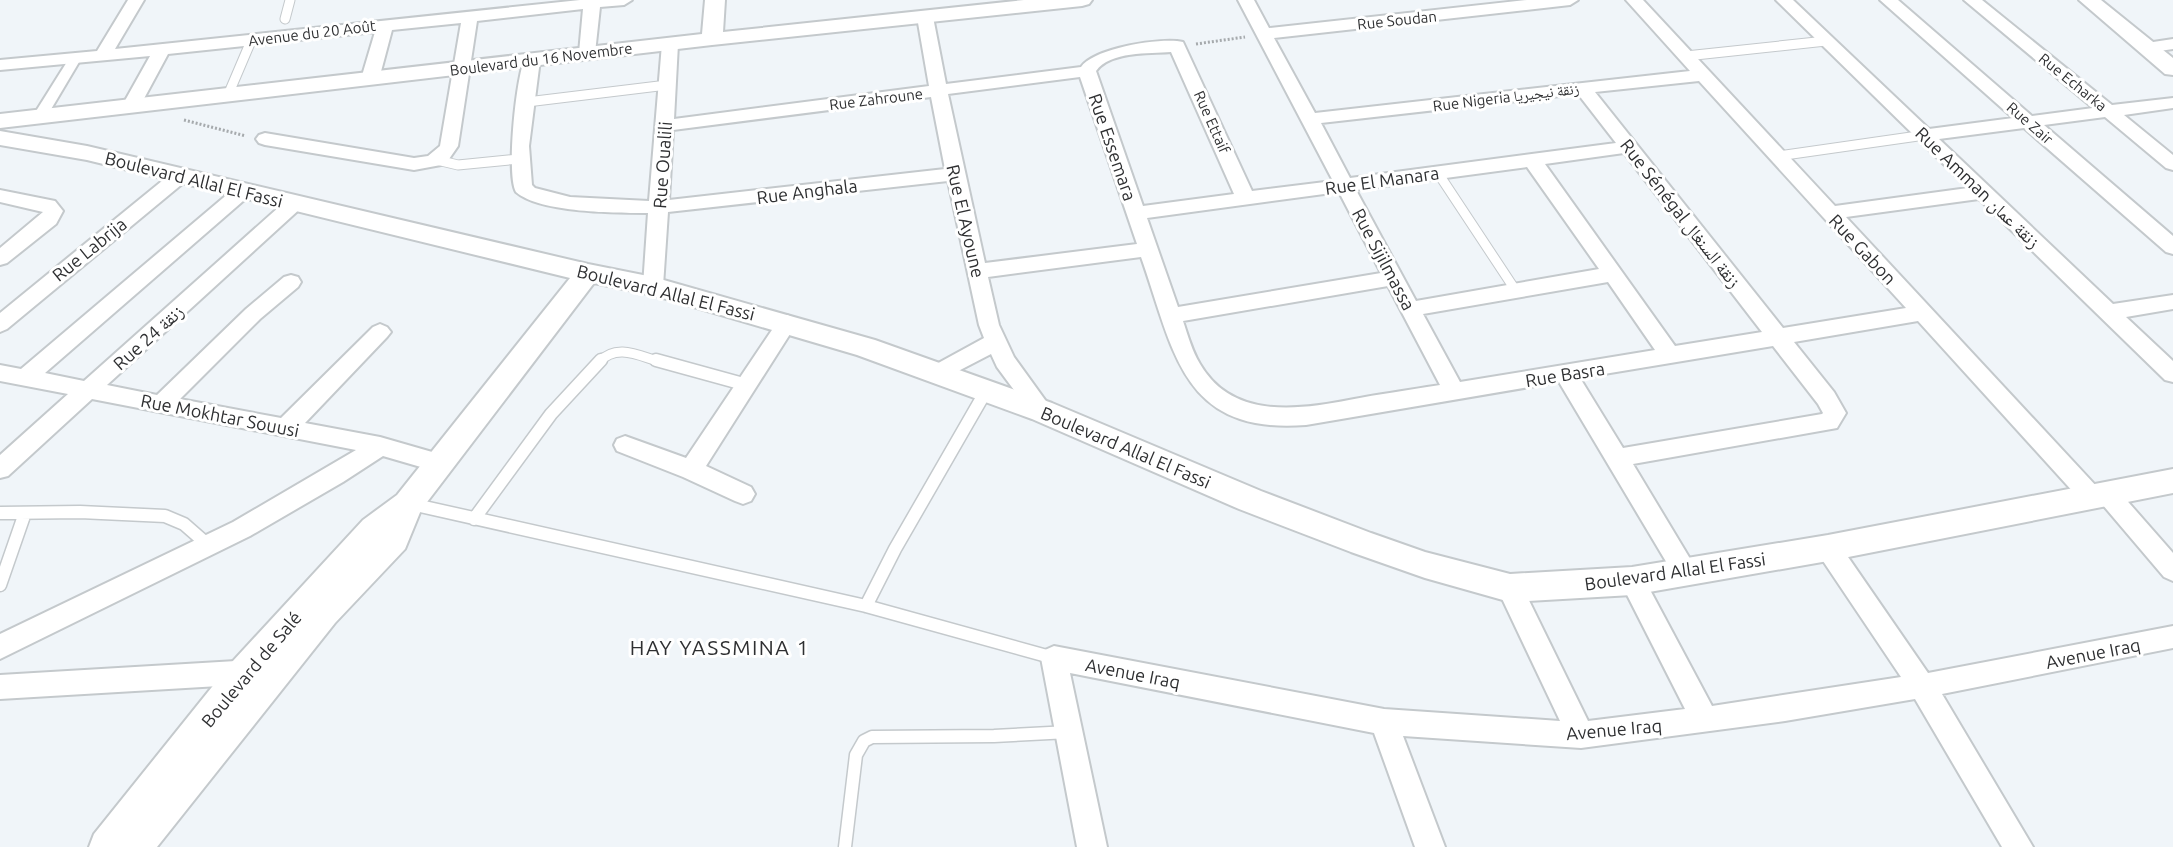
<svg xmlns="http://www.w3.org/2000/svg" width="2173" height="847" viewBox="0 0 2173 847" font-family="Ubuntu,'Noto Naskh Arabic',sans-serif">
  <rect width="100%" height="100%" fill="#f0f5f9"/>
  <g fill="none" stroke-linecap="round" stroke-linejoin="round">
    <defs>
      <path id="service-far1" d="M285,19L290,0
        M1686,56L1826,41
        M228,95L251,41
        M527,102L667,85
        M1778,156L1925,135
        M437,160L458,165L519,159
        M1438,173L1516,291
        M599,362C617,343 639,356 661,362"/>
      <path id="service" d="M656,360L747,385
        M411,504L866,606L1054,658
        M0,513L80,512L165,516L184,524L208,545
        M474,519L551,414L601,360
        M0,585L25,513
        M866,606L895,549L986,391
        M845,847L856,755L864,741L872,737L994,736L1069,732"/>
      <path id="pedestrian" d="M76,53L82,57L47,116L45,119H35L33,116L70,57Z"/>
      <path id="minor" d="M128,0H144L115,49L580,0H632L624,5L600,7L595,53L587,58L579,53L583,9L477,21L458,146L449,159L441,165L414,170L265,145L259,143L256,139L259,135L265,133L414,158L428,156L440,146L461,23L392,30L379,79L376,83H364L361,79L375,32L168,54L140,106L137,110H125L122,106L150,56L0,70V60L97,51Z
        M1238,0H1254L1269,28L1527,0H1578L1570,5L1274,38L1315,113L1690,71L1626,0H1643L1835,206L1968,188L1776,0H1793L1929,129L2013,118L1880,0H1898L2032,116L2093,108L1964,0H1982L2112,105L2173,98V108L2124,115L2173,155V170L2166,168L2105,117L2044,125L2173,236V254L2166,252L2024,128L1939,139L2113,304L2173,295V309L2126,317L2173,361V382L2165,380L1979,199L1846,217L2098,488L2107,484L2115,487L2173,553V581L2164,577L2102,504L2093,508L2085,505L1918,321L1794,342L1834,392L1846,413L1837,428L1633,464L1698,572L1695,580L1686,583L1677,580L1559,382L1306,425C1181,435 1174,350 1141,257L988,277L999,325L1014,357L1053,411L1050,417L1042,420L1034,417L997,367L991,354L939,381L931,379L928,373L931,367L984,338L979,325L948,181L668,212L663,286L660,291L653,293L646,291L643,286L648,213C617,213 540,213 516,192C506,175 516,73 526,56H538L540,60L529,146L532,185L535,188L570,197L649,201L662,44L664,40L670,39L678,44L674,119L929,86L917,17L925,12L933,17L946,84L1081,67C1094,48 1162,37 1183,42L1252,191L1333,181ZM1171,52L1234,194L1143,206L1096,71C1110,51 1149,54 1171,52ZM1080,77L1137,244L985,263L948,94ZM1699,81L1906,308L1783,328L1595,92ZM1578,94L1616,143L1350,178L1321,123ZM931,97L945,169L669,200L673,130ZM1624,153L1762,332L1675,346L1545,164ZM1527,167L1599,269L1416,301L1356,190ZM1339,192L1381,273L1178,307L1147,218ZM1608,282L1655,350L1460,382L1423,314ZM1388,286L1440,385C1410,390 1379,394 1349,400C1297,410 1232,419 1200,364C1192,351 1188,336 1183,321ZM1773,346L1818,404L1823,413L1822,414L1623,448L1580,378Z
        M2173,39V49L2146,53L2138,48L2140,44Z
        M180,170L187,172L189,176L187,180L7,329L0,332V313L173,172Z
        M243,185L250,187L252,191L250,195L45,373L84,381L288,199L295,197L302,199L305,203L302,207L107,385L157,395L246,309L284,277L291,275L298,277L301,282L298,287L260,319L180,399L281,418L373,327L380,324L387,327L391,332L387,337L305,423L380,437L446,456L450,463L446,470L438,472L383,456L343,482L250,536L0,659V634L233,522L356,450L92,399L8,476L0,478V455L68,394L0,381V365L21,369L236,187Z
        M0,190L55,201L63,211L56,224L7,263L0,265V248L43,212L0,202Z
        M787,315L794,318L797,323L706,466L751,487L755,494L751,501L743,504L735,501L683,477L617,451L614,445L617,439L625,436L686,458L780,318Z
        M1828,538L1837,541L1928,673L2173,626V648L1942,694L2033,847H2002L1915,699L1785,721L1581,748L1403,736L1445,847H1415L1374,733L1070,673L1107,847H1077L1041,658L1045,650L1054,646L1384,709L1560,721L1497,588L1501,580L1510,577L1519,580L1588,721L1685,709L1620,581L1623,573L1632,570L1641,573L1712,706L1901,677L1819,555L1816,548L1819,541Z
        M253,660L262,664L266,672L262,680L253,684L0,699V675Z"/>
      <path id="tertiary" d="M705,0H725L723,32L1024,0H1092L1089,4L1082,6L712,45L0,128V114L702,34Z
        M2079,0H2101L2173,58V75L2165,74Z
        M0,131L87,146L588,264L653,277L875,340L1052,403L1261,491L1371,533L1425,552L1510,574L1632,567L1828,535L2173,469V493L1828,561L1632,595L1510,602L1425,578L1351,552L1239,509L1032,419L857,355L653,295L594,283L421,510L405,549L335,623L157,847H89L94,834L232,662L363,520L397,495L570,278L87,160L0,145Z"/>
    </defs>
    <use href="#service-far1" stroke="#c4c9cc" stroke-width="11"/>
    <use href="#service" stroke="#c4c9cc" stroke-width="15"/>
    <use href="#pedestrian" stroke="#c4c9cc" stroke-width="4"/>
    <use href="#minor" stroke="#c4c9cc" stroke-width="4"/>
    <use href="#tertiary" stroke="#c4c9cc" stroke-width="4"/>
    <path stroke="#a6aaad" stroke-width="3" stroke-dasharray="2 2" stroke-linecap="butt" d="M1196,44L1245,37
      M184,120L246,136"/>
    <use href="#service-far1" stroke="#fff" stroke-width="9"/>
    <use href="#service" stroke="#fff" stroke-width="12"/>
    <use href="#pedestrian" fill="#fff" fill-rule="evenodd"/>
    <use href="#minor" fill="#fff" fill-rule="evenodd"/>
    <use href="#tertiary" fill="#fff" fill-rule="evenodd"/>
  </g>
  <g text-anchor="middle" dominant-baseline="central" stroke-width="6" stroke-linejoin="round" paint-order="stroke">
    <g font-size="15" fill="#2f3032" stroke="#fff">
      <text transform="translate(1397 20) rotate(-6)">Rue Soudan</text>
      <text transform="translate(312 33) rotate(-7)">Avenue du 20 Août</text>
      <text transform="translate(541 59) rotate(-7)">Boulevard du 16 Novembre</text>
      <text transform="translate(2073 82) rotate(39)">Rue Echarka</text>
      <text transform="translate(1506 97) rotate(-7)">Rue Nigeria زنقة نيجيريا</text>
      <text transform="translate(876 99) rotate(-7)">Rue Zahroune</text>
      <text transform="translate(1212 122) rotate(66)">Rue Ettaif</text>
      <text transform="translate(2030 123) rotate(41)">Rue Zair</text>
    </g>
    <g font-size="18" fill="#2f3032" stroke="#fff">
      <text transform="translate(1113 147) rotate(71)">Rue Essemara</text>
      <text transform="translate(662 165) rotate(-86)">Rue Oualili</text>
      <text transform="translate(194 179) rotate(14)">Boulevard Allal El Fassi</text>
      <text transform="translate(1382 180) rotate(-8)">Rue El Manara</text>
      <text transform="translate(1978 187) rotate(44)">Rue Amman زنقة عمان</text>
      <text transform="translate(807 191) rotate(-7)">Rue Anghala</text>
      <text transform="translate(1681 213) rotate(52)">Rue Sénégal زنقة السنغال</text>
      <text transform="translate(966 221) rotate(77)">Rue El Ayoune</text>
      <text transform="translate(89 249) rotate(-39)">Rue Labrija</text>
      <text transform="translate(1863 249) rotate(47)">Rue Gabon</text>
      <text transform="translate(1384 259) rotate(62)">Rue Sijilmassa</text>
      <text transform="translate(666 292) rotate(14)">Boulevard Allal El Fassi</text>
      <text transform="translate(148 337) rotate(-42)">Rue 24 زنقة</text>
      <text transform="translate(1565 374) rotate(-9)">Rue Basra</text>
      <text transform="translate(220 415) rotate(11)">Rue Mokhtar Souusi</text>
      <text transform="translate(1126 447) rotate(23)">Boulevard Allal El Fassi</text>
      <text transform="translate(1675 571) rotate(-8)">Boulevard Allal El Fassi</text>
      <text transform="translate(2093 653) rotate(-11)">Avenue Iraq</text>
      <text transform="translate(251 669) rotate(-50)">Boulevard de Salé</text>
      <text transform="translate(1133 673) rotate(11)">Avenue Iraq</text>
      <text transform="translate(1614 729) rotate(-5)">Avenue Iraq</text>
    </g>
    <g font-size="21" letter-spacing="1.5" fill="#2f3032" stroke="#fff">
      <text x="720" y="647">HAY YASSMINA 1</text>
    </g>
  </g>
</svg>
